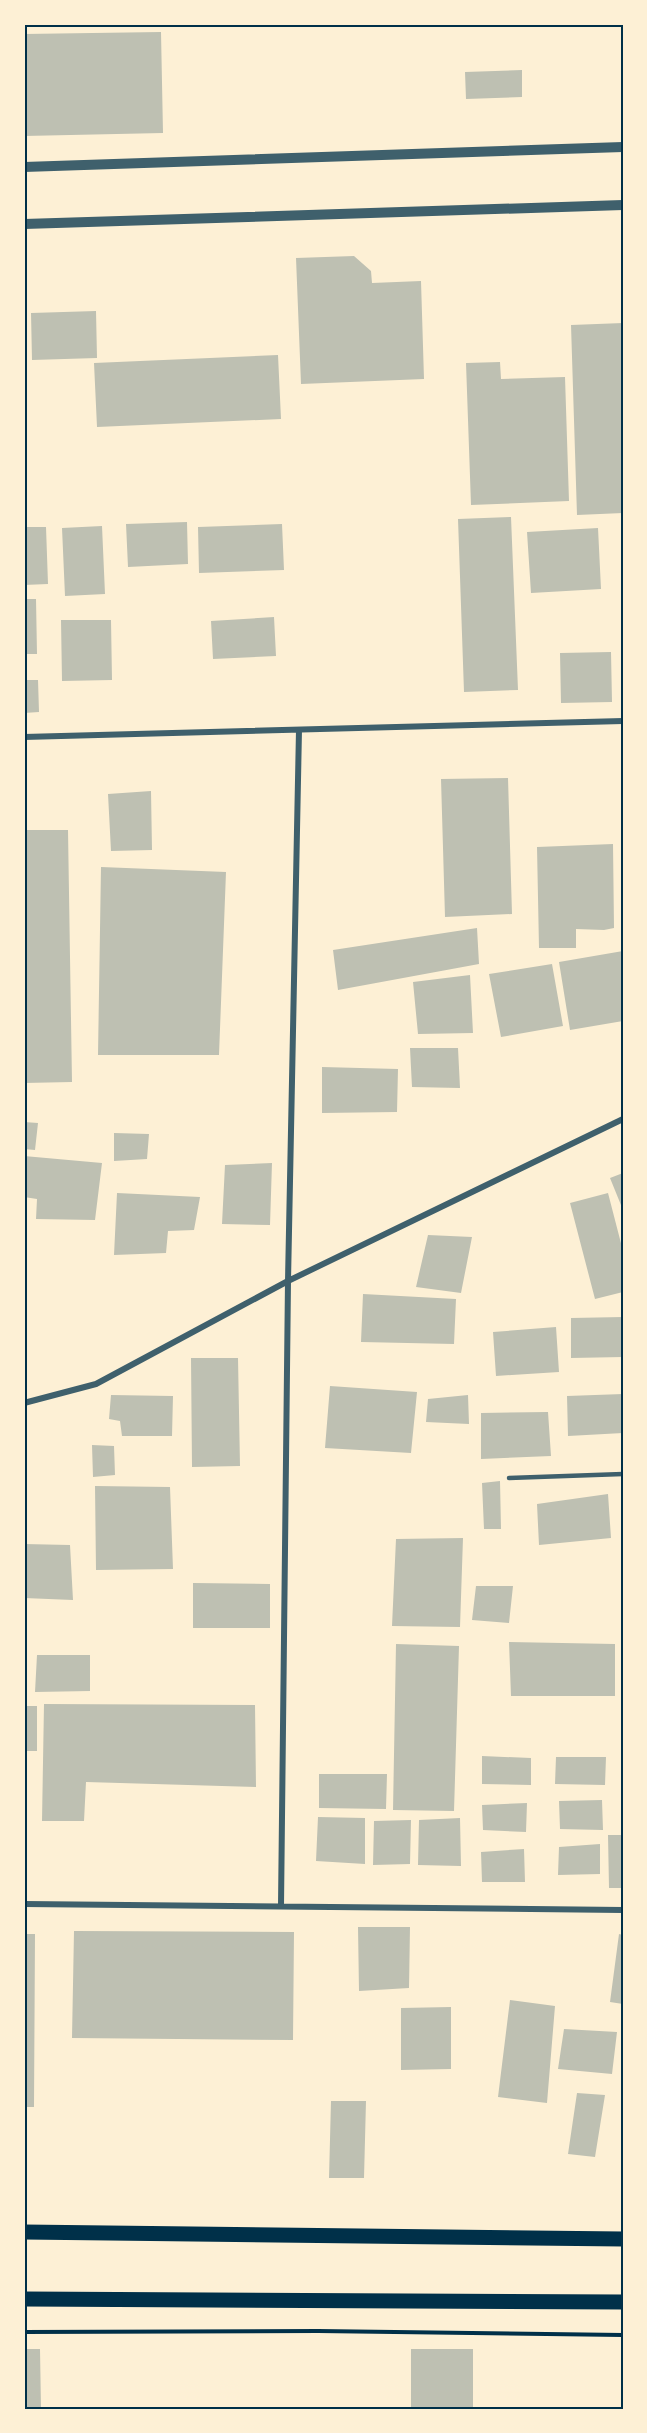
<svg xmlns="http://www.w3.org/2000/svg" width="647" height="2433" viewBox="0 0 647 2433" font-family="'IBM Plex Sans',sans-serif">
  <rect width="100%" height="100%" fill="#fdf0d5"/>
  <path fill="#bec0b2" d="M161,32L163,133L24,136V34Z
    M522,70V97L466,99L465,72Z
    M354,256L371,271L372,283L421,281L424,379L301,384L296,258Z
    M96,311L97,358L32,360L31,313Z
    M623,323V513L577,515L571,325Z
    M278,355L281,419L97,427L94,363Z
    M500,362L501,379L565,377L569,501L471,505L466,363Z
    M511,517L518,690L464,692L458,519Z
    M187,522L188,564L128,567L126,524Z
    M282,524L284,570L199,573L198,527Z
    M102,526L105,594L65,596L62,528Z
    M24,527H46L48,584L24,585Z
    M598,528L601,589L531,593L527,532Z
    M24,599H36L37,654H24Z
    M274,617L276,656L213,659L211,621Z
    M61,620H111L112,680L62,681Z
    M611,652L612,702L561,703L560,653Z
    M24,680H38L39,712L24,713Z
    M508,778L512,914L445,917L441,779Z
    M151,791L152,850L111,851L108,794Z
    M24,830H68L72,1082L24,1083Z
    M613,844L614,928L604,930L576,929V948H539L537,847Z
    M101,867L226,872L219,1055H98Z
    M477,928L479,964L338,990L333,950Z
    M623,951V1021L570,1030L559,962Z
    M552,964L563,1026L501,1037L489,974Z
    M470,975L473,1033L418,1034L413,982Z
    M410,1048H458L460,1088L412,1087Z
    M322,1067L398,1069L397,1112L322,1113Z
    M24,1122L38,1123L35,1150L24,1149Z
    M114,1133L149,1134L147,1159L114,1161Z
    M24,1156L102,1163L95,1220L36,1219L37,1199L24,1197Z
    M272,1163L270,1225L222,1224L225,1165Z
    M623,1173V1210L610,1178Z
    M117,1193L200,1197L194,1230L168,1231L166,1253L114,1255Z
    M608,1193L623,1251V1292L595,1299L570,1203Z
    M428,1235L472,1237L461,1293L416,1287Z
    M363,1294L456,1299L454,1344L361,1342Z
    M623,1317V1357L571,1358V1318Z
    M556,1327L559,1372L496,1376L493,1332Z
    M191,1358H238L240,1466L192,1467Z
    M330,1386L417,1392L411,1453L325,1448Z
    M623,1394V1433L568,1436L567,1396Z
    M111,1395L173,1396L172,1436H122L120,1421L109,1419Z
    M468,1395L469,1424L426,1422L428,1399Z
    M548,1412L551,1456L481,1459V1413Z
    M92,1445L114,1446L115,1475L93,1477Z
    M500,1481L501,1529H484L482,1483Z
    M95,1486L170,1487L173,1569L96,1570Z
    M608,1494L611,1538L539,1545L537,1504Z
    M463,1538L460,1627L392,1626L396,1539Z
    M24,1544L70,1545L73,1600L24,1598Z
    M193,1583L270,1584V1628H193Z
    M476,1586H513L509,1623L472,1620Z
    M509,1642L615,1644V1696H511Z
    M396,1644L459,1646L454,1811L393,1810Z
    M37,1655H90V1691L35,1692Z
    M44,1704L255,1705L256,1787L86,1782L84,1821H42Z
    M24,1706H37V1751H24Z
    M482,1756L531,1758V1785L482,1784Z
    M556,1757H606L605,1785L555,1784Z
    M319,1774H387L386,1809L319,1808Z
    M602,1800L603,1830L560,1829L559,1801Z
    M527,1803L526,1832L483,1830L482,1805Z
    M318,1817L365,1818V1864L316,1861Z
    M460,1818L461,1866L418,1865L419,1820Z
    M411,1820L410,1864L373,1865L374,1821Z
    M608,1835H623V1888H609Z
    M600,1844V1874L558,1875L559,1847Z
    M524,1849L525,1882H482L481,1852Z
    M358,1927H410L409,1988L359,1991Z
    M74,1931L294,1932L293,2040L72,2038Z
    M24,1934H35L34,2107H24Z
    M619,1934L623,1935V2004L610,2002Z
    M510,2000L555,2006L547,2103L498,2097Z
    M451,2007V2069L401,2070V2008Z
    M564,2029L617,2032L612,2074L558,2069Z
    M577,2093L605,2095L595,2157L568,2154Z
    M331,2101H366L364,2178H329Z
    M24,2349H40L41,2409H24Z
    M411,2349H473V2409H411Z"/>
  <g fill="none" stroke-linecap="round" stroke-linejoin="round">
    <path stroke="#003049" stroke-width="4" d="M24,2332L318,2331L623,2335"/>
    <path stroke="#3f606c" stroke-width="4.5" d="M509,1478L623,1474"/>
    <path stroke="#3f606c" stroke-width="6" d="M24,737L623,721
      M24,1403L96,1384L288,1281L623,1119
      M24,1904L623,1910
      M281,1906L288,1281L299,730"/>
    <path stroke="#3f606c" stroke-width="10" d="M24,167L623,147
      M24,224L623,205"/>
    <path stroke="#003049" stroke-width="15" d="M24,2232L623,2239
      M24,2299L623,2302"/>
  </g>
  <rect width="647" height="2433" fill="none" stroke="#fdf0d5" stroke-width="51"/>
  <rect x="26" y="26" width="596" height="2382" fill="none" stroke="#003049" stroke-width="2"/>
</svg>
